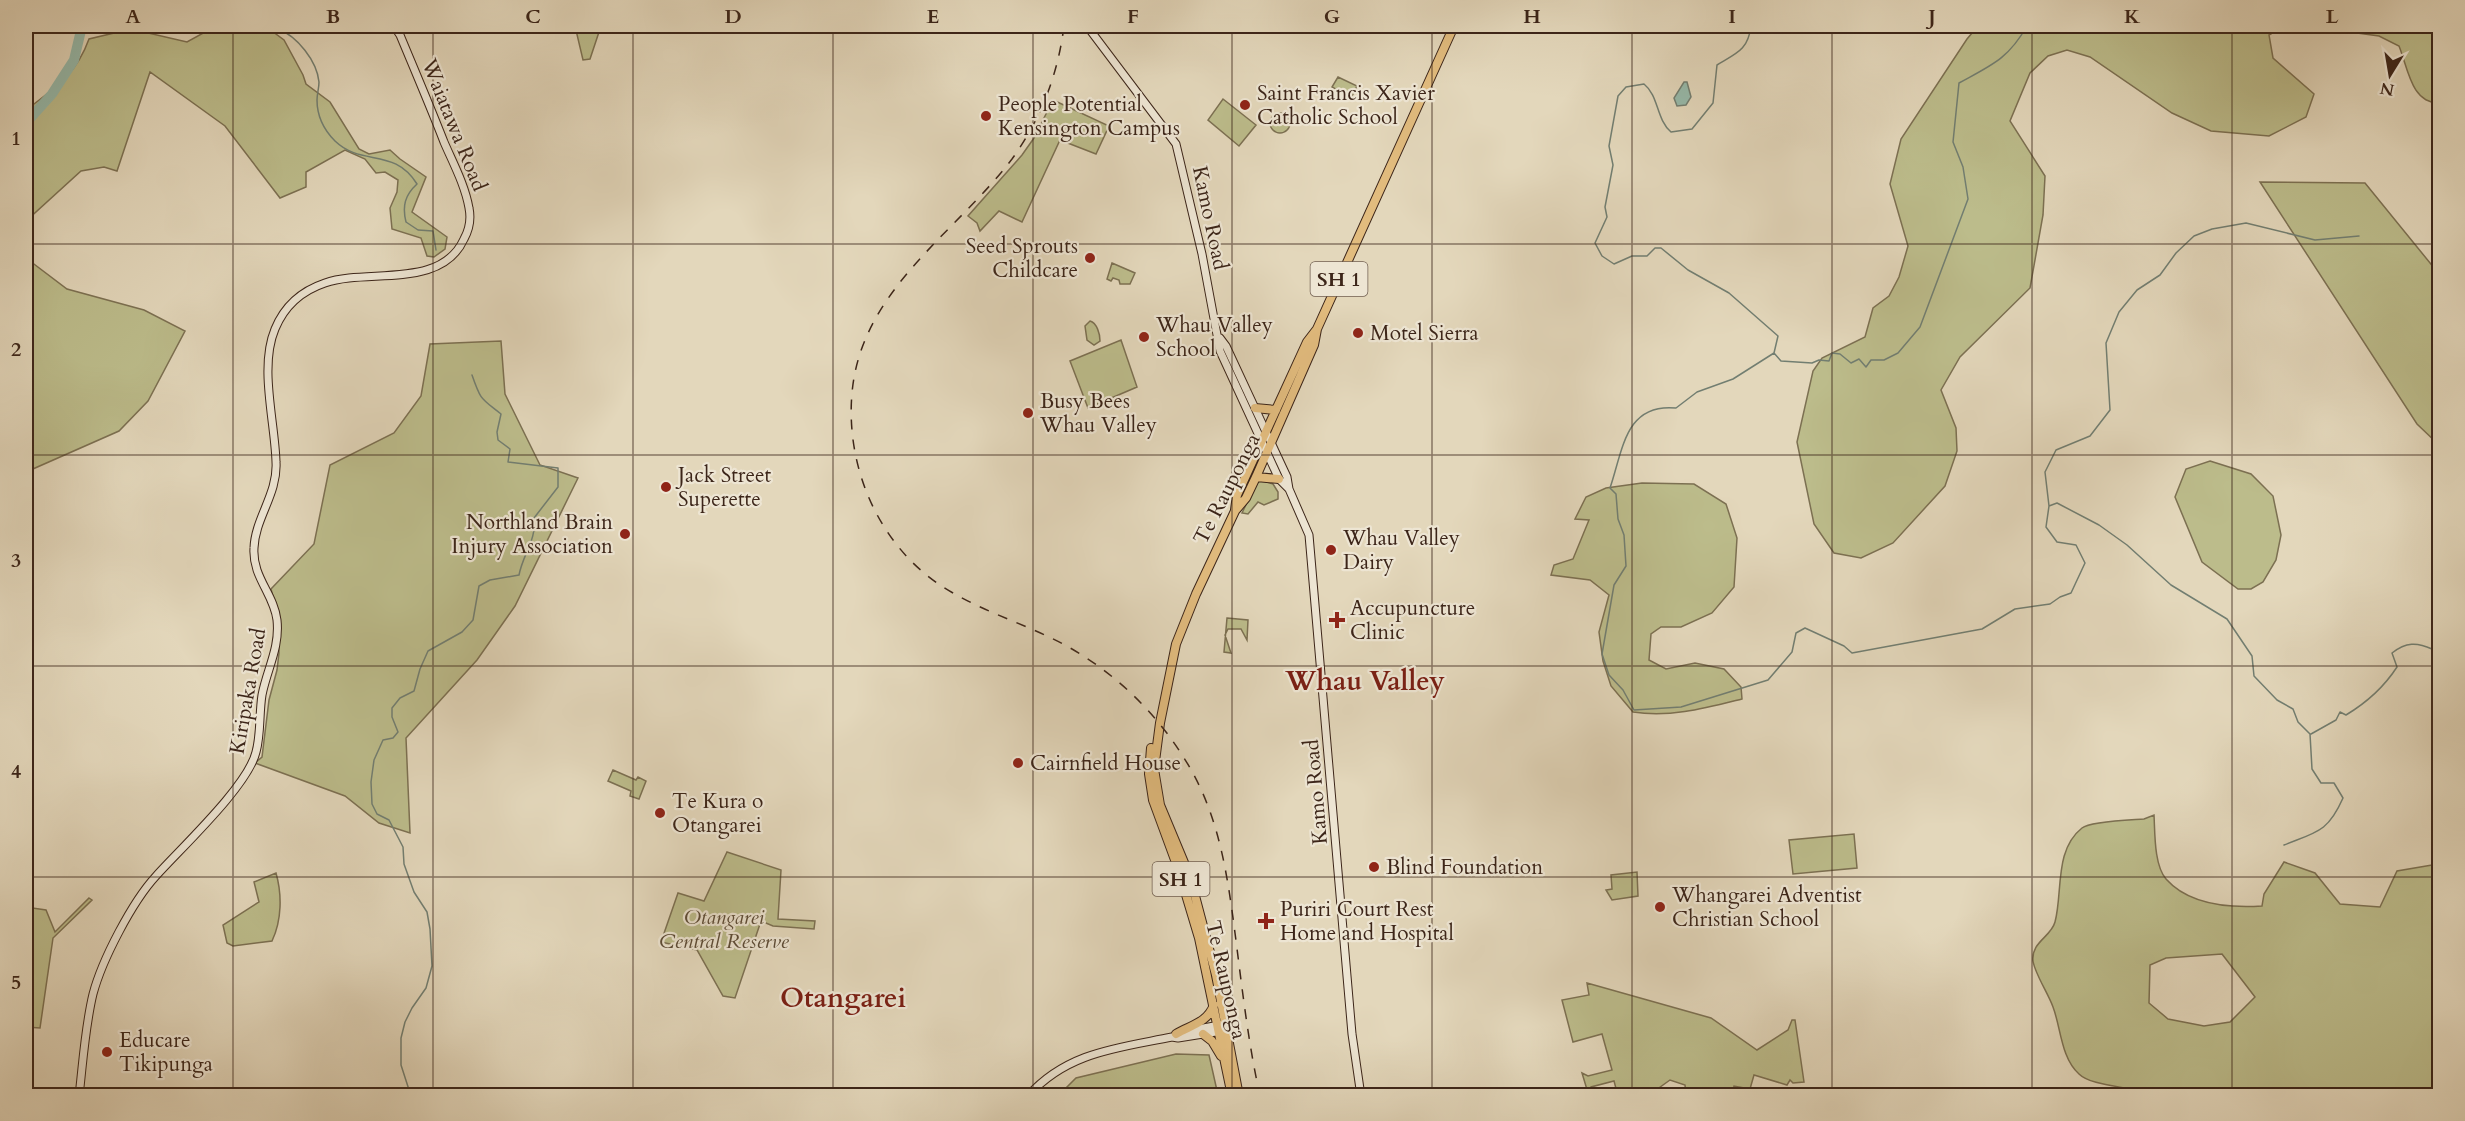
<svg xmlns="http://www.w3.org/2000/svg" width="2465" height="1121" viewBox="0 0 2465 1121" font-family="Cardo,serif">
  <rect width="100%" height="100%" fill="#e3d7bb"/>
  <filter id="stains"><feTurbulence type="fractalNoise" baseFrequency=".00333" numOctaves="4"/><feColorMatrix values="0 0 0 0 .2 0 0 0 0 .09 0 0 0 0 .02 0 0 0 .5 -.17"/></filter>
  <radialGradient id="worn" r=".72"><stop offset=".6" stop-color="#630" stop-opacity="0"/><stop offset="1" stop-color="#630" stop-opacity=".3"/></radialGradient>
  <path fill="#bcbc8b" stroke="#7c7052" stroke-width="1.5" fill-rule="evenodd" d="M216,26H265L284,40L303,75L306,84L330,102L359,149L369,154L390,150L400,159L426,177L412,212L447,237L445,249L434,257L427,256L421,238L392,229L390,208L397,192L398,180L385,172L376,173L365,159L345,150L306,172V187L280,198L225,126L150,72L117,171L104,167L81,171L26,221V110C55,88 76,75 89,39L131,29L187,42Z
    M575,26H601L590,59L583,60Z
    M1978,26H2284L2269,35L2273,58L2314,94L2306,117L2269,136L2211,131L2172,113L2090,57L2067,50L2048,56L2030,73L2010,121L2045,176L2043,215L2030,288L1960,357L1941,390L1956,428L1957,451L1945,486L1893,543L1861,558L1834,553L1814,524L1797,442L1813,371L1822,358L1865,337L1873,308L1889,296L1899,277L1908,246L1890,184L1901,139L1967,39Z
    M2306,26H2439V103C2411,103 2408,68 2399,46L2379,36Z
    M1338,77L1357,86L1351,98L1332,87Z
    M1223,99L1256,125L1239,146L1208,120Z
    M1053,100L1109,126L1096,154L1060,140L1022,222L999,211L980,231L977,223L968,216L1022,155L1034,138Z
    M1270 123a10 10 0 1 1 20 0a10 10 0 1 1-20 0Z
    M2260,182L2365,183L2439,274V445L2417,424Z
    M26,258L67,289L144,310L185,331L148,401L119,431L26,472Z
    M1112,263L1135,273L1130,284H1120L1119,280L1113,278L1111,281L1107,279Z
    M1090,321C1097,323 1100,334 1100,341L1094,345L1087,340L1085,326Z
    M1121,340L1137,387L1088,408L1070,361Z
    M501,341L505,394L540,465L578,478L515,606L477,660L406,738L410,833L379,823L345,796L255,763L262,757L269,700L277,670L279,653L278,616L271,589L314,544L330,465L394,433L421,396L430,344Z
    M2210,461L2251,474L2273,496L2281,535L2276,560L2263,582L2251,589H2238L2202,562L2175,497L2186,469Z
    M1261,480L1273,484L1278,492V499L1264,505L1258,502L1248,514L1242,513L1256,484Z
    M1642,483L1694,484L1726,504L1737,538L1734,587L1712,613L1681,627H1661L1651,634L1649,660L1666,669L1695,663L1724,669L1741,687L1742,699C1706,708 1670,718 1633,712L1611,686L1603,661L1599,632L1609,595L1590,580L1551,575L1554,565L1573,559L1589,520L1575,519L1586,497L1606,488Z
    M1227,618L1248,620L1247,640L1241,629H1228L1225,635L1231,653L1224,652Z
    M613,770L636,780L638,777L646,781L639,799L630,796L631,791L608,781Z
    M2154,815C2155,833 2154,865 2166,879C2189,905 2230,908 2262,906L2264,894L2284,862L2315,873L2340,904L2380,907L2397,871L2432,865L2439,867V1095H2152C2133,1086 2092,1087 2079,1074C2061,1058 2061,1028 2053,1007C2048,993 2035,974 2033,961C2031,942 2051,937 2055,922C2063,892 2054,850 2082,828C2091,821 2131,820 2144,819ZM2222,954L2255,997L2230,1022L2204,1026L2168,1019L2149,1003L2150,965L2166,958Z
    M1854,834L1857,868L1793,874L1789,840Z
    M727,852L781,870L778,919L815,921L814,929L773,926L761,921L735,998L723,996L697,950L661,942L678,893L704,901Z
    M1637,872L1638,896L1612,900L1606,890L1612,889L1611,875Z
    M276,873C282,894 282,920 272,941L233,946L227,943L223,925L259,902L254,882Z
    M89,898L92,900L53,938L40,1028L26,1027V907L46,910L55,932Z
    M1587,983L1711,1018L1757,1050L1788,1030L1792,1020H1795L1804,1082L1793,1083L1790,1080L1787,1085L1754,1075L1750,1089L1734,1086L1732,1095L1686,1096L1685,1085L1670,1080L1649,1095L1618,1096L1614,1081L1591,1087L1588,1093L1582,1073L1588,1076L1612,1070L1602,1034L1573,1042L1562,1000L1589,995Z
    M1176,1054L1209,1055L1218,1095H1059L1076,1078Z"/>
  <path fill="#96baab" stroke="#727e71" stroke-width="1.5" d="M1684,82H1687L1691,97L1686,105L1677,106L1674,98Z"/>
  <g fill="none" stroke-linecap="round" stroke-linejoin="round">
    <path stroke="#727e71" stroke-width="1.5" d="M242,26C251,27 273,27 278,29C297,36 317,61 319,82C319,88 317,94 317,100C317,115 324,130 335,141C362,167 394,147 417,184C405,195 402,206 406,222L418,230L433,231L436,250
      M1751,26C1748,50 1737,53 1717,65L1713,103L1692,129L1671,132C1656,119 1659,96 1644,84L1626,87L1618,96L1609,146L1613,165L1605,207L1607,217L1595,243L1602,256L1614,264L1632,256H1647L1655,248H1661L1688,270L1729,293L1778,336L1774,353L1733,379L1697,392L1676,408C1625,403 1623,450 1610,488L1616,494L1618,519L1624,535L1626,566L1614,585L1602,654L1609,675L1623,690L1634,710L1681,707L1768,680L1792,652L1796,633L1805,628L1844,646L1852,653L1982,629L2015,609L2050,604L2060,597L2071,593L2085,563L2076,545L2057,542L2046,527L2049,506L2045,472L2056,450L2090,436L2110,410L2106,343L2119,312L2137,290L2160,275L2176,253L2194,236L2212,229L2246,223L2315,240L2359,236
      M81,32H95L125,26L214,31L230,26
      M1774,353L1781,361L1812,363L1819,360L1829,361L1832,353L1840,354L1851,363L1859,359L1866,367L1871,360H1884L1898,353L1920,327L1968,199L1963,167L1953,142L1959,83C1992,65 2008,59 2027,26
      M2049,506L2057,503L2099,525L2127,545L2171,585L2227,619L2252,656L2254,676L2277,700L2293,709L2298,722L2310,734L2312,769L2321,783H2334L2343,798C2328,832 2317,832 2284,845
      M2311,734L2336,720L2340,712L2346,715C2366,703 2384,687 2397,667L2392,653C2406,642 2417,642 2432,649L2434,657L2432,666L2440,672
      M411,1096L401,1065V1038L405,1022L412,1008L426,988L432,966L430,929L427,912L414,892L404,864L403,847L389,820L377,814L372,804L371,782L374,760L383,740L393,738L398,732L392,717V708L400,698L414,691L420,669L428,651L462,632L473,620L479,586L490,580L519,575C523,554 537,539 534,518L558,487V468L508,462L510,449L498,440L497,432L501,414C481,398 481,401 472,375"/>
    <path stroke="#96baab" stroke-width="10" d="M26,123L52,94L74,60L82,26"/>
    <defs>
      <path id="secondary" d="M1087,26L1176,144L1202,254L1220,351L1279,479L1289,489
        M1220,338L1226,346L1287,477L1289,489L1309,535L1352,1034L1361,1096
        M1182,1032L1225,1024
        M79,1096C83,1062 85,1027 93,994C102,960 132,902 156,876C181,848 248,786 256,752C261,734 259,714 262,695C267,669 280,648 277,620C274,594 252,577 254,548C255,518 278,494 276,462C275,422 259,367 275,329C284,307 301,291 325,283C368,268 441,290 464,239C469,230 471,218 469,208C465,185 453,163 444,142C430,106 415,71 400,35L394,26
        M1028,1096C1067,1052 1118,1048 1172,1037L1178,1038L1222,1031"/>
      <path id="trunk" d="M1255,408L1276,410
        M1256,477L1279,479
        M1235,510L1237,495L1307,342L1317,329L1454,26
        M1151,748L1149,774L1153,800L1178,868L1199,938L1232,1096
        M1176,1034C1191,1025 1207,1023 1214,1005
        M1203,1034L1212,1041L1221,1056
        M1239,1096L1216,975L1190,877L1160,805L1154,769L1160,723L1176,644L1196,594L1235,511L1246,498L1256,477L1314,345L1317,329"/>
    </defs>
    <use href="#secondary" stroke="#3c2519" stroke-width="9"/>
    <use href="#trunk" stroke="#3c2519" stroke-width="10"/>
    <use href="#secondary" stroke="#ede5d3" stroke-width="7"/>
    <use href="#trunk" stroke="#e2bc7e" stroke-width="8"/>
    <path stroke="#3c2519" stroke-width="1.5" stroke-dasharray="10 10" stroke-linecap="butt" d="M1064,26C1058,74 1041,119 1012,159C955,234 861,290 852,393C845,472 883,554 953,593C991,615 1034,627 1072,649C1118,676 1156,713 1184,758C1218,811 1227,871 1235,933C1242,987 1248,1042 1260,1096"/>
  </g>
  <path fill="none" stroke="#3c2519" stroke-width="1.5" stroke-opacity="0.55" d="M233,26V1096M433,26V1096M633,26V1096M833,26V1096M1033,26V1096M1232,26V1096M1432,26V1096M1632,26V1096M1832,26V1096M2032,26V1096M2232,26V1096M26,244H2440M26,455H2440M26,666H2440M26,877H2440"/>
  <g fill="#8f2418" stroke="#ede5d3" stroke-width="2">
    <circle cx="1245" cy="105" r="6"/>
    <circle cx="986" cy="116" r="6"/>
    <circle cx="1090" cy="258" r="6"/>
    <circle cx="1358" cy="333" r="6"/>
    <circle cx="1144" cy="337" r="6"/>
    <circle cx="1028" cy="413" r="6"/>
    <circle cx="666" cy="487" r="6"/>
    <circle cx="625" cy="534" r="6"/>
    <circle cx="1331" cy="550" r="6"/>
    <path d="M1334 611h6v6h6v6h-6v6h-6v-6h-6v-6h6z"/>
    <circle cx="1018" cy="763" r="6"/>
    <circle cx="660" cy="813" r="6"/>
    <circle cx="1374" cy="867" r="6"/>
    <circle cx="1660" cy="907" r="6"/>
    <path d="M1263 912h6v6h6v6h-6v6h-6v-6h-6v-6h6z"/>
    <circle cx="107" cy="1052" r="6"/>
  </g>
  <g text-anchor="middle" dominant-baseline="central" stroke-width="4.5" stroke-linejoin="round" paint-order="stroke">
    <g fill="#ede5d3" stroke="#715f51" stroke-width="1.5">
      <rect x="1310.5" y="262" width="57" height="34" rx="4.5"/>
      <rect x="1152.5" y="862" width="57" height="34" rx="4.5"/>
    </g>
    <g font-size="20" font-weight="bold" fill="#3c2519">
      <text x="1339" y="279">SH 1</text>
      <text x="1181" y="879">SH 1</text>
    </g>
    <g font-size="21" fill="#3c2519" stroke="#ede5d3" text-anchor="start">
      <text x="1257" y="93">Saint Francis Xavier<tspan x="1257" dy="24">Catholic School</tspan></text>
      <text x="998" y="104">People Potential<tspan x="998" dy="24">Kensington Campus</tspan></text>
      <text x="1078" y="246" text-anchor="end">Seed Sprouts<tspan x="1078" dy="24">Childcare</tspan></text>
      <text x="1156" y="325">Whau Valley<tspan x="1156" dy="24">School</tspan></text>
      <text x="1370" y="333">Motel Sierra</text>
      <text x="1040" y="401">Busy Bees<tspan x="1040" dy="24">Whau Valley</tspan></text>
      <text x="678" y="475">Jack Street<tspan x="678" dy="24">Superette</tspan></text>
      <text x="613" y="522" text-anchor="end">Northland Brain<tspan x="613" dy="24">Injury Association</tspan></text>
      <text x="1343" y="538">Whau Valley<tspan x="1343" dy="24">Dairy</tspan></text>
      <text x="1350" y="608">Accupuncture<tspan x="1350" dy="24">Clinic</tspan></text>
      <text x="1030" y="763">Cairnfield House</text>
      <text x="672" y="801">Te Kura o<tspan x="672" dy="24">Otangarei</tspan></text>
      <text x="1386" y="867">Blind Foundation</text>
      <text x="1672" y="895">Whangarei Adventist<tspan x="1672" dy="24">Christian School</tspan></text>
      <text x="1280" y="909">Puriri Court Rest<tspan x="1280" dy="24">Home and Hospital</tspan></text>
      <text x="119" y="1040">Educare<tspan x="119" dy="24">Tikipunga</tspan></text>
    </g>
    <g font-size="21" fill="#3c2519" stroke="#ede5d3">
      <text transform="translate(454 125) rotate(68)">Waiatawa Road</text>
      <text transform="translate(1210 218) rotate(78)">Kamo Road</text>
      <text transform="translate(1227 489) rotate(-63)">Te Rauponga</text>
      <text transform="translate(248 691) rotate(-80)">Kiripaka Road</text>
      <text transform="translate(1316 792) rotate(-95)">Kamo Road</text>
      <text transform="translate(1226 980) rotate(77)">Te Rauponga</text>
    </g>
    <g font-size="21" font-style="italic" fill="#5c4b36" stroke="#ede5d3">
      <text x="724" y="917">Otangarei<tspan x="724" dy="24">Central Reserve</tspan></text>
    </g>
    <g font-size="27" font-weight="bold" fill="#7a1f14" stroke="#ede5d3">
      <text x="1365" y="681">Whau Valley</text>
      <text x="843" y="998">Otangarei</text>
    </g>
  </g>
  <rect width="2465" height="1121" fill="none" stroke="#e3d7bb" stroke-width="66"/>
  <g transform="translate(2390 75) rotate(191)" stroke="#ede5d3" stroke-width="4.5" paint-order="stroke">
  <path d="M0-4.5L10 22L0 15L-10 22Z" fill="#3c2519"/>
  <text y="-9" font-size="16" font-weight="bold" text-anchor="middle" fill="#3c2519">N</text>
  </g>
  <rect x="33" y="33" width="2399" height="1055" fill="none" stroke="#3c2519" stroke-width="2"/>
  <g font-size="20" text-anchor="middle" font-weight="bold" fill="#3c2519">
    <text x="133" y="23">A</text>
    <text x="333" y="23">B</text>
    <text x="533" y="23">C</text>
    <text x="733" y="23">D</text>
    <text x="933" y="23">E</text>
    <text x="1133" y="23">F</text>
    <text x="1332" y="23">G</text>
    <text x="1532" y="23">H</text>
    <text x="1732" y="23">I</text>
    <text x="1932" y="23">J</text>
    <text x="2132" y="23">K</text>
    <text x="2332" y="23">L</text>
    <text x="16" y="145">1</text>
    <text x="16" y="356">2</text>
    <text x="16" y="567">3</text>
    <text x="16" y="778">4</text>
    <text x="16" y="989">5</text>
  </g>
  <rect width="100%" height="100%" filter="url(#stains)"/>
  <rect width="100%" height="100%" fill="url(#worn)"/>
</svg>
